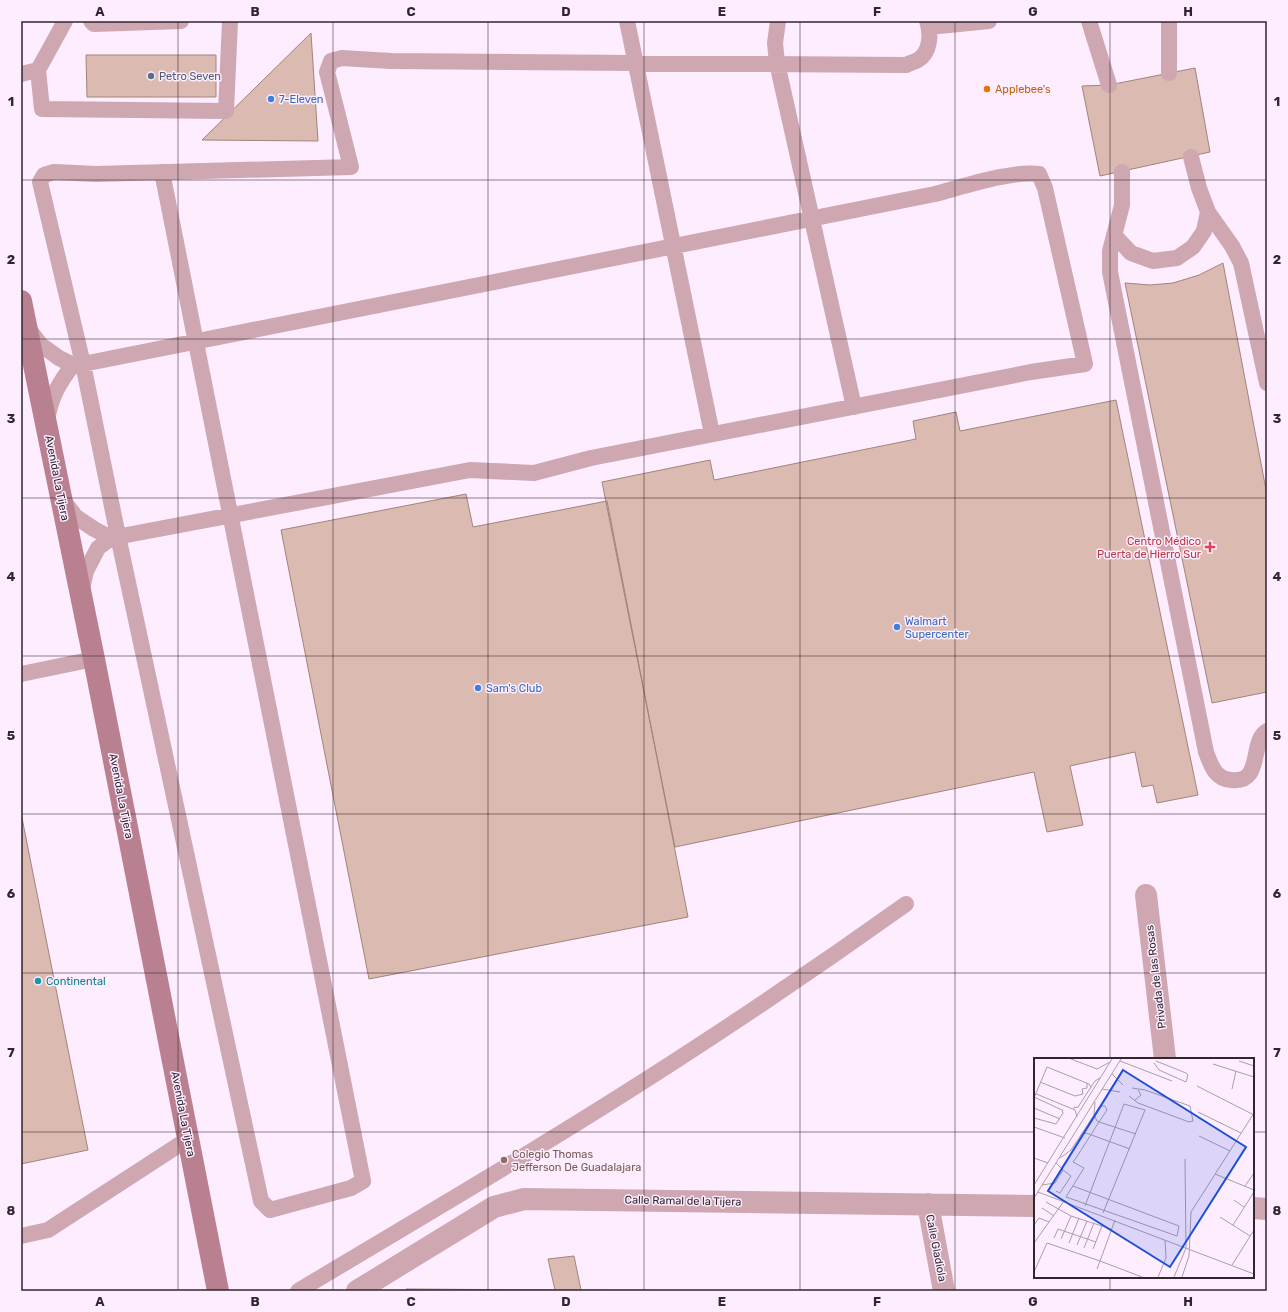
<svg xmlns="http://www.w3.org/2000/svg" width="1288" height="1312" viewBox="0 0 1288 1312" font-family="Rubik,sans-serif">
  <rect width="100%" height="100%" fill="#feecff"/>
  <path fill="#dbbab1" stroke="#a2847b" d="M311,33L318,141L202,140Z
    M86,55H216V97H87Z
    M1195,68L1210,152L1100,176L1082,86L1109,85Z
    M1223,263L1267,495V692L1212,703L1125,283L1150,285L1173,283L1199,275Z
    M1116,400L1198,795L1157,803L1153,785L1142,787L1135,752L1070,766L1083,825L1047,832L1034,772L675,847L602,482L710,460L714,480L916,439L913,421L956,412L960,431Z
    M466,494L473,527L607,501L688,917L369,979L281,530Z
    M21,813L88,1150L21,1164Z
    M574,1256L581,1290L752,1291H406V1289L555,1290L548,1259Z"/>
  <g fill="none" stroke-linecap="round" stroke-linejoin="round">
    <path stroke="#cea7b0" stroke-width="16" d="M91,21L94,24L181,21
      M627,21L712,434
      M778,21L775,43L777,63L854,407
      M1089,21L1109,85
      M929,27L989,21
      M38,70L42,109L226,111L230,21
      M1169,73V21
      M21,74L38,70L65,21
      M1191,157L1199,188L1208,212L1232,246L1241,263L1267,383
      M162,172L363,1181L351,1188L270,1210L261,1201L118,536L83,364L40,182L44,175L54,172L96,174L351,167L327,72L331,61L342,58L391,61L906,65C910,63 914,62 918,60C931,52 931,33 927,21
      M1122,172V205L1110,251V272L1206,752C1211,765 1215,779 1231,780C1264,784 1249,741 1267,731
      M1114,235L1131,253L1153,261L1177,258L1193,247L1204,231L1208,212
      M28,328L41,345L59,358L73,365L83,364L935,194C962,187 1013,170 1039,174L1045,188L1085,364L1031,372L591,458L534,473L470,470L111,538L98,548L86,571L82,589
      M47,419C52,396 58,384 73,365
      M63,500L76,517L94,529L111,538
      M21,674L94,659
      M21,1236L48,1230L188,1139
      M298,1291C423,1216 550,1142 672,1063C751,1012 829,959 906,904"/>
    <path stroke="#cea7b0" stroke-width="22" d="M1146,895L1165,1059
      M928,1204L944,1291
      M1253,1208L1267,1209
      M357,1291L494,1207L524,1199L1035,1206"/>
    <path stroke="#b9818f" stroke-width="22" d="M21,301L94,659L218,1291"/>
  </g>
  <path fill="none" stroke="#2f262f" stroke-width="1" stroke-opacity="0.55" d="M178,21V1291M333,21V1291M488,21V1291M644,21V1291M800,21V1291M955,21V1291M1110,21V1059M21,180H1267M21,339H1267M21,498H1267M21,656H1267M21,814H1267M21,973H1267M21,1132H1035M1253,1132H1267M1110,1277V1291"/>
  <circle fill="#5c6f8a" stroke="#feecff" stroke-width="1.5" cx="151" cy="76" r="4"/>
  <circle fill="#e8710a" stroke="#feecff" stroke-width="1.5" cx="987" cy="89" r="4"/>
  <g fill="#3f7fe0" stroke="#feecff" stroke-width="1.5">
    <circle cx="271" cy="99" r="4"/>
    <circle cx="897" cy="627" r="4"/>
    <circle cx="478" cy="688" r="4"/>
  </g>
  <path fill="#e0444e" stroke="#feecff" stroke-width="1.5" d="M1208 541h4v4h4v4h-4v4h-4v-4h-4v-4h4z"/>
  <circle fill="#0f9aa8" stroke="#feecff" stroke-width="1.5" cx="38" cy="981" r="4"/>
  <circle fill="#8d6e63" stroke="#feecff" stroke-width="1.5" cx="504" cy="1160" r="4"/>
  <g text-anchor="middle" dominant-baseline="central" stroke-width="3" stroke-linejoin="round" paint-order="stroke">
    <g font-size="11" fill="#4e5e75" stroke="#feecff" text-anchor="start">
      <text x="159" y="76">Petro Seven</text>
    </g>
    <g font-size="11" fill="#c56008" stroke="#feecff" text-anchor="start">
      <text x="995" y="89">Applebee's</text>
    </g>
    <g font-size="11" fill="#366cbe" stroke="#feecff" text-anchor="start">
      <text x="279" y="99">7-Eleven</text>
      <text x="905" y="621">Walmart<tspan x="905" dy="13">Supercenter</tspan></text>
      <text x="486" y="688">Sam's Club</text>
    </g>
    <g font-size="11" fill="#2f262f" stroke="#feecff">
      <text transform="translate(57 478) rotate(79)">Avenida La Tijera</text>
      <text transform="translate(121 796) rotate(79)">Avenida La Tijera</text>
      <text transform="translate(1156 977) rotate(-97)">Privada de las Rosas</text>
      <text transform="translate(183 1114) rotate(79)">Avenida La Tijera</text>
      <text transform="translate(683 1201) rotate(1)">Calle Ramal de la Tijera</text>
      <text transform="translate(936 1248) rotate(79)">Calle Gladiola</text>
    </g>
    <g font-size="11" fill="#be3a42" stroke="#feecff" text-anchor="end">
      <text x="1201" y="541">Centro Médico<tspan x="1201" dy="13">Puerta de Hierro Sur</tspan></text>
    </g>
    <g font-size="11" fill="#0d838f" stroke="#feecff" text-anchor="start">
      <text x="46" y="981">Continental</text>
    </g>
    <g font-size="11" fill="#785e54" stroke="#feecff" text-anchor="start">
      <text x="512" y="1154">Colegio Thomas<tspan x="512" dy="13">Jefferson De Guadalajara</tspan></text>
    </g>
  </g>
  <g transform="translate(1034 1058)">
    <rect width="220" height="220" fill="#feecff"/>
    <path fill="none" stroke="#ab9dac" stroke-width="1" d="M37,1L63,11L76,4M86,3L138,23M205,3L220,8M120,5L125,12L152,24L154,17L152,15L122,3M179,6L220,19M78,16L89,27M6,24L41,38L49,36L48,31L53,30V25M163,28L220,57M68,31L86,34M198,31L202,13M0,35L41,52L43,59M95,38L104,45L155,64L159,63L156,48L111,32L98,30M0,40L13,9L55,26L57,29M101,42L107,37L104,32M0,50L26,61M39,50L44,49L61,23L66,20M164,54L207,75M0,60L22,66L29,55L28,52L0,39M0,69L31,80M47,77L52,75L96,91M165,78L196,93M0,100L14,105M26,100L37,92L60,57L61,44M181,116L220,132M0,127L78,1M8,127L21,125L29,112L22,105M39,128L145,168L143,178L32,139L50,110L39,104L42,100L65,64L73,52L71,48H66L60,57L63,63L65,64L102,76M211,128L220,115M22,133L26,135L37,118L29,112M4,134L220,216M0,140L87,1M200,142L210,149M12,144L37,158L77,171M51,148L90,46L111,52L69,155M8,150L20,158M186,159L216,178M81,162L66,203L108,219M0,167L5,160L15,164M199,167L220,134M20,180L24,171L62,184M27,181L37,158M0,185L30,143M35,185L45,160M43,187L53,163M50,190L60,165M59,191L68,168M198,207L220,172M0,214L13,185L66,203L63,211M124,219L132,200L131,182M140,219L152,190L151,101M148,219L155,198L157,154L220,55"/>
    <path fill="#1d4ed8" fill-opacity="0.15" stroke="#1d4ed8" stroke-width="2" d="M89,12L212,89L136,209L14,133Z"/>
    <rect width="220" height="220" fill="none" stroke="#2f262f" stroke-width="2"/>
  </g>
  <rect width="1288" height="1312" fill="none" stroke="#feecff" stroke-width="44"/>
  <rect x="22" y="22" width="1244" height="1268" fill="none" stroke="#2f262f" stroke-width="1.5"/>
  <g font-size="13" text-anchor="middle" font-weight="bold" fill="#2f262f">
    <text x="100" y="16">A</text>
    <text x="255" y="16">B</text>
    <text x="411" y="16">C</text>
    <text x="566" y="16">D</text>
    <text x="722" y="16">E</text>
    <text x="877" y="16">F</text>
    <text x="1033" y="16">G</text>
    <text x="1188" y="16">H</text>
    <text x="11" y="106">1</text>
    <text x="1277" y="106">1</text>
    <text x="11" y="264">2</text>
    <text x="1277" y="264">2</text>
    <text x="11" y="423">3</text>
    <text x="1277" y="423">3</text>
    <text x="11" y="581">4</text>
    <text x="1277" y="581">4</text>
    <text x="11" y="740">5</text>
    <text x="1277" y="740">5</text>
    <text x="11" y="898">6</text>
    <text x="1277" y="898">6</text>
    <text x="11" y="1057">7</text>
    <text x="1277" y="1057">7</text>
    <text x="11" y="1215">8</text>
    <text x="1277" y="1215">8</text>
    <text x="100" y="1306">A</text>
    <text x="255" y="1306">B</text>
    <text x="411" y="1306">C</text>
    <text x="566" y="1306">D</text>
    <text x="722" y="1306">E</text>
    <text x="877" y="1306">F</text>
    <text x="1033" y="1306">G</text>
    <text x="1188" y="1306">H</text>
  </g>
</svg>
